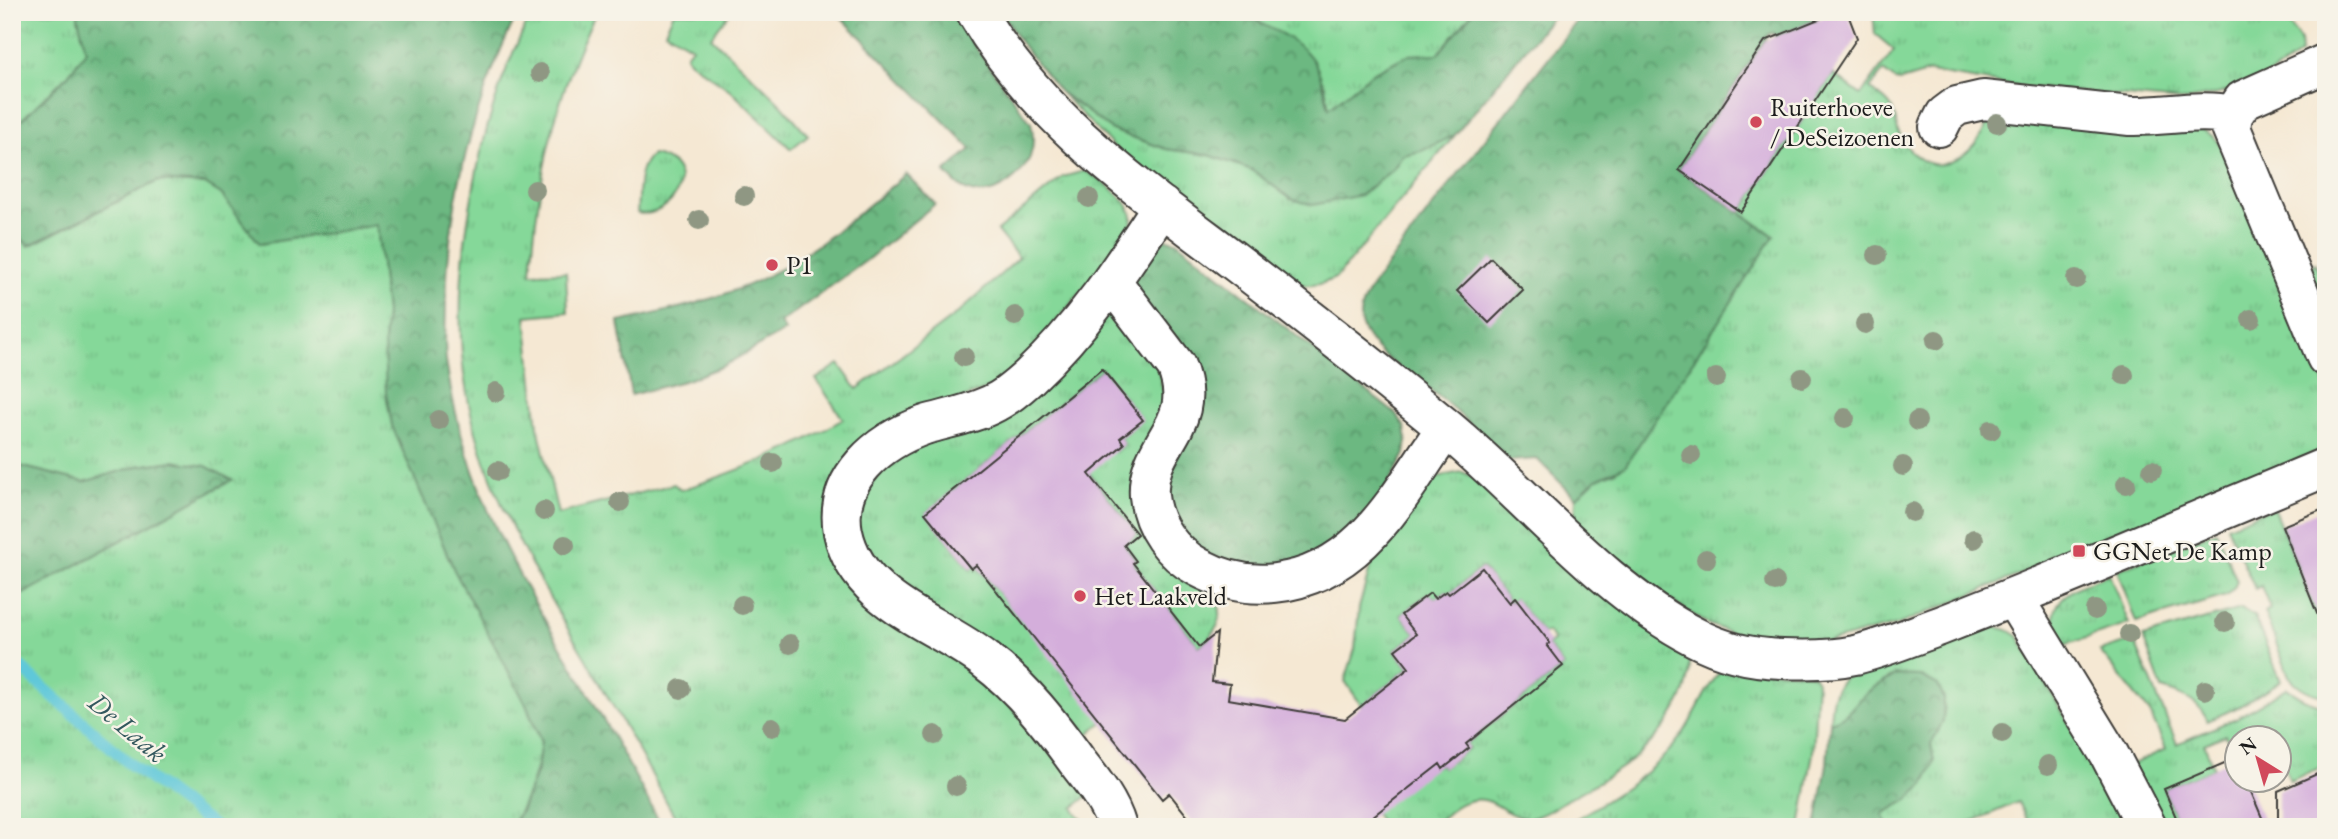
<svg xmlns="http://www.w3.org/2000/svg" width="2338" height="839" viewBox="0 0 2338 839" font-family="'EB Garamond',serif">
  <defs>
    <pattern id="grass-tufts" width="24" height="20" patternUnits="userSpaceOnUse" patternTransform="scale(1.75)"><rect width="24" height="20" fill="#85d899"/><path d="M3 7l-1-3M5 7V3M7 7l1-3M15 17l-1-3M17 17v-4M19 17l1-3" fill="none" stroke="#72b983"/></pattern>
    <pattern id="forest-crowns" width="20" height="18" patternUnits="userSpaceOnUse" patternTransform="scale(1.75)"><rect width="20" height="18" fill="#6cb881"/><path d="M2 6a3 3 0 1 1 6 0M12 15a3 3 0 1 1 6 0" fill="none" stroke="#589569"/></pattern>
  </defs>
  <rect width="100%" height="100%" fill="#f7f3e8"/>
  <filter id="ink" filterUnits="userSpaceOnUse"><feTurbulence type="fractalNoise" baseFrequency=".0143" numOctaves="2"/><feDisplacementMap in="SourceGraphic" scale="14" xChannelSelector="R" yChannelSelector="G"/><feConvolveMatrix kernelMatrix="1 2 1 2 8 2 1 2 1" color-interpolation-filters="sRGB"/></filter>
  <filter id="wash" filterUnits="userSpaceOnUse"><feTurbulence type="fractalNoise" baseFrequency=".00686" numOctaves="4" result="noise"/><feDisplacementMap in="SourceGraphic" scale="28" xChannelSelector="R" yChannelSelector="G"/><feGaussianBlur stdDeviation="1.57" result="paint"/><feColorMatrix in="noise" values="0 0 0 0 0 0 0 0 0 0 0 0 0 0 0 0 0 1.4 0 .05"/><feComposite in="paint" operator="in"/></filter>
  <g filter="url(#wash)">
    <rect width="100%" height="100%" fill="#f5e8d3"/>
    <path fill="url(#grass-tufts)" stroke="#507a5a" stroke-width="2" d="M12,12H82L78,13V17L86,51L68,75L12,129Z
      M533,12H596C553,101 538,176 531,273L566,272L568,312L526,316L538,427L558,514L674,484L681,490C738,471 792,451 843,419L816,379L839,364L857,389L958,313L1019,258L997,231L1063,177L1084,171C1098,177 1132,200 1132,218C1132,223 1130,230 1129,235L1005,382L932,410L833,529L975,665L1089,795L1073,808L1083,821L1075,827H680C650,770 619,716 587,661C531,567 470,467 462,355C458,306 462,256 470,208C481,140 499,73 533,12Z
      M674,12H728L729,14L711,37L782,105L808,135L791,149L730,90L689,61L686,55L692,47L665,31Z
      M1249,12H1473L1438,54L1408,55L1372,73L1329,109L1325,85L1290,39L1259,24Z
      M1873,12H2281L2300,40L2301,53L2263,79L2218,94L2181,101L2014,86L1930,72L1901,81L1895,80L1883,71L1870,89C1877,94 1886,99 1891,107C1896,114 1895,124 1899,133C1909,155 1930,173 1955,160C1972,152 1982,137 1989,119L2200,129C2213,134 2220,142 2227,154L2326,386V446L2320,451L1897,625L1816,645L1742,637L1708,624L1640,581L1580,527L1575,516L1576,498L1596,479L1617,471L1774,236L1741,212L1833,74L1861,95L1894,50L1875,34Z
      M1059,91L1112,130L1166,149L1209,155L1252,170L1291,199L1393,169L1403,155L1421,151L1455,135L1337,277C1320,286 1307,288 1288,281L1117,150Z
      M652,155C706,165 671,221 637,213C639,195 636,166 652,155Z
      M158,181L205,184L221,194L260,244L377,224L386,313L384,344L541,743C537,773 527,800 511,827H12V600L231,480L173,461L138,466L84,482L12,464V228L29,246Z
      M2315,263L2326,288V330L2307,270Z
      M1114,313L1154,352L1209,589C1229,612 1220,630 1199,647L1133,563L1136,560L1124,545L1137,534L1086,469L1112,448L1115,452L1124,444L1120,438L1142,420L1102,369L926,513L971,569L976,565L1104,721L1078,742L881,578L852,530L868,475L1104,316Z
      M1462,472L1477,478L1689,655C1696,693 1661,736 1633,759C1614,774 1592,786 1570,798C1557,805 1542,818 1527,818C1507,818 1495,796 1473,800C1450,804 1443,822 1428,827C1419,830 1396,827 1385,827L1370,807L1440,764L1443,768L1469,748L1466,744L1563,666L1547,645L1554,640L1547,632L1543,634L1515,599L1510,603L1482,568L1449,594L1446,591L1435,599L1429,593L1401,615L1416,634L1395,650L1409,668L1362,706L1345,681L1355,649L1359,608L1370,568L1385,533L1432,478Z
      M2273,507L2315,608L2326,604V696C2310,694 2298,688 2289,676L2264,612L2270,609L2261,586L2255,589L2227,526Z
      M2216,531L2237,581L2234,588L2226,596L2136,622L2117,570Z
      M2109,574L2129,624L2059,647C2042,598 2069,590 2109,574Z
      M2241,609L2254,616L2281,681L2238,707L2207,721C2199,700 2182,696 2162,689L2143,637Z
      M1994,626L2008,630L2018,636L2130,827H2030L2018,802L1959,827H1889L1882,814L1906,801L1934,762L1931,744L1943,721L1944,699L1897,675C1884,681 1872,687 1862,697C1848,711 1850,715 1830,722C1831,703 1832,690 1846,675L1981,627Z
      M2134,640L2177,744L2236,718L2287,688L2303,699L2326,707V765L2290,781L2279,754L2278,738L2271,737L2270,735L2262,737L2236,738L2235,755L2225,735L2204,744L2214,768L2164,789L2180,827H2157L2131,765L2166,749L2150,713L2100,651Z
      M1725,666L1813,674L1817,681L1813,753L1800,827H1563C1606,800 1652,777 1682,735C1697,713 1706,686 1725,666Z"/>
    <path fill="url(#forest-crowns)" stroke="#446a4e" stroke-width="2" d="M82,12H518C473,105 448,198 446,302C446,321 444,341 446,360C453,412 468,463 489,512C513,569 546,622 577,674C607,725 635,775 662,827H511L522,809L537,770L541,742L527,706L454,570L392,426L386,394L384,344L386,313L377,225L260,244L221,194L205,184L158,181L28,246L12,228V129L68,75L86,51L78,17V13Z
      M836,12H954L968,37L1031,123C1034,135 1034,146 1030,157C1023,175 998,196 977,193C963,192 954,182 945,172L971,149Z
      M1001,12H1249C1262,28 1274,28 1290,39C1320,58 1321,77 1329,108L1372,73L1408,55L1438,54L1473,12H1556L1455,135L1421,151L1403,155L1393,169L1361,195L1313,205L1291,199L1252,170L1209,155L1166,149L1112,130L1059,91L1020,42Z
      M1584,12H1813L1817,20L1775,37L1774,33L1769,34L1679,170L1774,236L1625,466L1596,479L1576,498L1537,459L1509,461C1486,440 1465,418 1441,398C1419,380 1360,349 1360,316C1361,296 1380,276 1391,260Z
      M906,174L935,204L867,260L780,323L785,331L723,366L687,380L631,395L619,322C659,313 700,304 738,289C801,265 855,217 906,174Z
      M1166,239L1176,241L1397,415L1405,427L1407,441L1405,454L1369,520L1284,572L1198,554L1161,501L1190,421L1133,285C1134,264 1147,247 1166,239Z
      M173,461L206,466L232,480L12,600V464L84,482L138,466Z
      M1897,675L1921,676L1938,685L1944,699L1943,722L1931,744L1934,762L1924,785L1906,801L1883,814L1889,827H1816L1827,764L1830,722C1850,715 1848,711 1862,697C1872,687 1884,681 1897,675Z"/>
    <g fill="none" stroke-linecap="round" stroke-linejoin="round">
      <path stroke="#5ec8d9" stroke-width="12" d="M12,660L130,764L215,827"/>
    </g>
    <g id="blocks">
      <path fill="#d4aedb" d="M1836,12H1847L1857,38L1741,212L1679,170L1765,41Z
        M1491,258L1523,290L1489,323L1457,291Z
        M1102,369L1143,420L1120,438L1124,444L1089,474L1137,534L1124,545L1136,561L1133,563L1199,647L1217,633L1212,682L1230,684L1228,699L1345,719L1409,668L1395,650L1416,634L1401,615L1430,593L1435,599L1446,591L1449,594L1482,568L1510,603L1515,598L1550,643L1547,645L1563,666L1466,744L1469,748L1443,769L1440,764L1359,827H1196L1169,793L1162,799L976,565L971,569L925,513Z
        M2326,508V631H2324L2282,526Z
        M2236,758V780H2246L2266,827H2180L2164,789Z
        M2326,770V827H2278V791Z"/>
    </g>
  </g>
  <g filter="url(#ink)">
    <use href="#blocks" fill-opacity="0" stroke="#3d3b37" stroke-width="2"/>
    <g fill="none" stroke-linecap="round" stroke-linejoin="round">
      <defs>
        <path id="minor" d="M976,12C1037,118 1138,188 1233,260C1305,315 1376,370 1445,427C1526,494 1602,589 1695,637C1721,651 1752,658 1782,659C1805,660 1832,660 1855,655C1884,648 1912,636 1940,626C1986,608 2031,590 2077,571C2160,536 2243,501 2326,467
          M2326,63L2243,100L2233,115L2231,128L2326,357
          M1939,127L1945,115L1957,106L1983,100L2130,116C2165,117 2198,108 2233,115
          M1112,282L1176,366C1201,426 1145,443 1149,496C1152,526 1172,553 1198,567C1222,580 1249,586 1275,583C1363,573 1400,492 1446,428
          M2013,597L2109,754L2147,827
          M1117,827C1110,803 1094,783 1079,764C1051,725 1022,687 984,659C934,621 857,601 843,532C833,478 879,441 925,425C949,418 974,414 996,402C1008,396 1019,386 1029,377C1083,327 1122,267 1162,206"/>
      </defs>
      <use href="#minor" stroke="#3d3b37" stroke-width="42"/>
      <use href="#minor" stroke="#fff" stroke-width="38"/>
    </g>
    <g fill="#8f9783">
      <circle cx="540" cy="73" r="10"/>
      <circle cx="1997" cy="123" r="10"/>
      <circle cx="535" cy="190" r="10"/>
      <circle cx="744" cy="196" r="10"/>
      <circle cx="1089" cy="198" r="10"/>
      <circle cx="699" cy="220" r="10"/>
      <circle cx="1877" cy="255" r="10"/>
      <circle cx="2076" cy="279" r="10"/>
      <circle cx="1015" cy="316" r="10"/>
      <circle cx="2251" cy="319" r="10"/>
      <circle cx="1865" cy="324" r="10"/>
      <circle cx="1936" cy="340" r="10"/>
      <circle cx="964" cy="357" r="10"/>
      <circle cx="2124" cy="375" r="10"/>
      <circle cx="1716" cy="378" r="10"/>
      <circle cx="1802" cy="378" r="10"/>
      <circle cx="496" cy="392" r="10"/>
      <circle cx="1845" cy="418" r="10"/>
      <circle cx="439" cy="420" r="10"/>
      <circle cx="1917" cy="421" r="10"/>
      <circle cx="1991" cy="430" r="10"/>
      <circle cx="1691" cy="455" r="10"/>
      <circle cx="773" cy="463" r="10"/>
      <circle cx="1903" cy="466" r="10"/>
      <circle cx="2152" cy="470" r="10"/>
      <circle cx="498" cy="471" r="10"/>
      <circle cx="2126" cy="484" r="10"/>
      <circle cx="620" cy="502" r="10"/>
      <circle cx="544" cy="511" r="10"/>
      <circle cx="1912" cy="512" r="10"/>
      <circle cx="1974" cy="539" r="10"/>
      <circle cx="565" cy="545" r="10"/>
      <circle cx="1706" cy="559" r="10"/>
      <circle cx="1775" cy="582" r="10"/>
      <circle cx="742" cy="605" r="10"/>
      <circle cx="2095" cy="610" r="10"/>
      <circle cx="2225" cy="622" r="10"/>
      <circle cx="2129" cy="634" r="10"/>
      <circle cx="790" cy="644" r="10"/>
      <circle cx="681" cy="689" r="10"/>
      <circle cx="2205" cy="690" r="10"/>
      <circle cx="772" cy="727" r="10"/>
      <circle cx="2002" cy="733" r="10"/>
      <circle cx="935" cy="735" r="10"/>
      <circle cx="2048" cy="765" r="10"/>
      <circle cx="956" cy="786" r="10"/>
    </g>
  </g>
  <g fill="#d1495b" stroke="#f7f3e8" stroke-width="2.5">
    <circle cx="1756" cy="122" r="7"/>
    <circle cx="772" cy="265" r="7"/>
    <rect x="2072" y="544" width="14" height="14" rx="3.5"/>
    <circle cx="1080" cy="596" r="7"/>
  </g>
  <g text-anchor="middle" dominant-baseline="central" stroke-width="5" stroke-linejoin="round" paint-order="stroke">
    <g font-size="26" fill="#1c1c1c" stroke="#f7f3e8" text-anchor="start">
      <text x="1770" y="107">Ruiterhoeve<tspan x="1770" dy="30">/ DeSeizoenen</tspan></text>
      <text x="786" y="265">P1</text>
      <text x="2093" y="551">GGNet De Kamp</text>
      <text x="1094" y="596">Het Laakveld</text>
    </g>
    <g font-size="28" font-style="italic" fill="#33585e" stroke="#f7f3e8">
      <text transform="translate(128 727) rotate(40)">De Laak</text>
    </g>
  </g>
  <rect width="2338" height="839" fill="none" stroke="#f7f3e8" stroke-width="42"/>
  <g transform="translate(2258 759) rotate(323)"><circle r="33" fill="#f7f3e8" stroke="#9f9d96" stroke-width="2"/>
  <path d="M0-5L12 26L0 18L-12 26Z" fill="#d1495b"/>
  <text y="-10" font-size="19" font-weight="bold" text-anchor="middle" fill="#1c1c1c">N</text>
  </g>
</svg>
